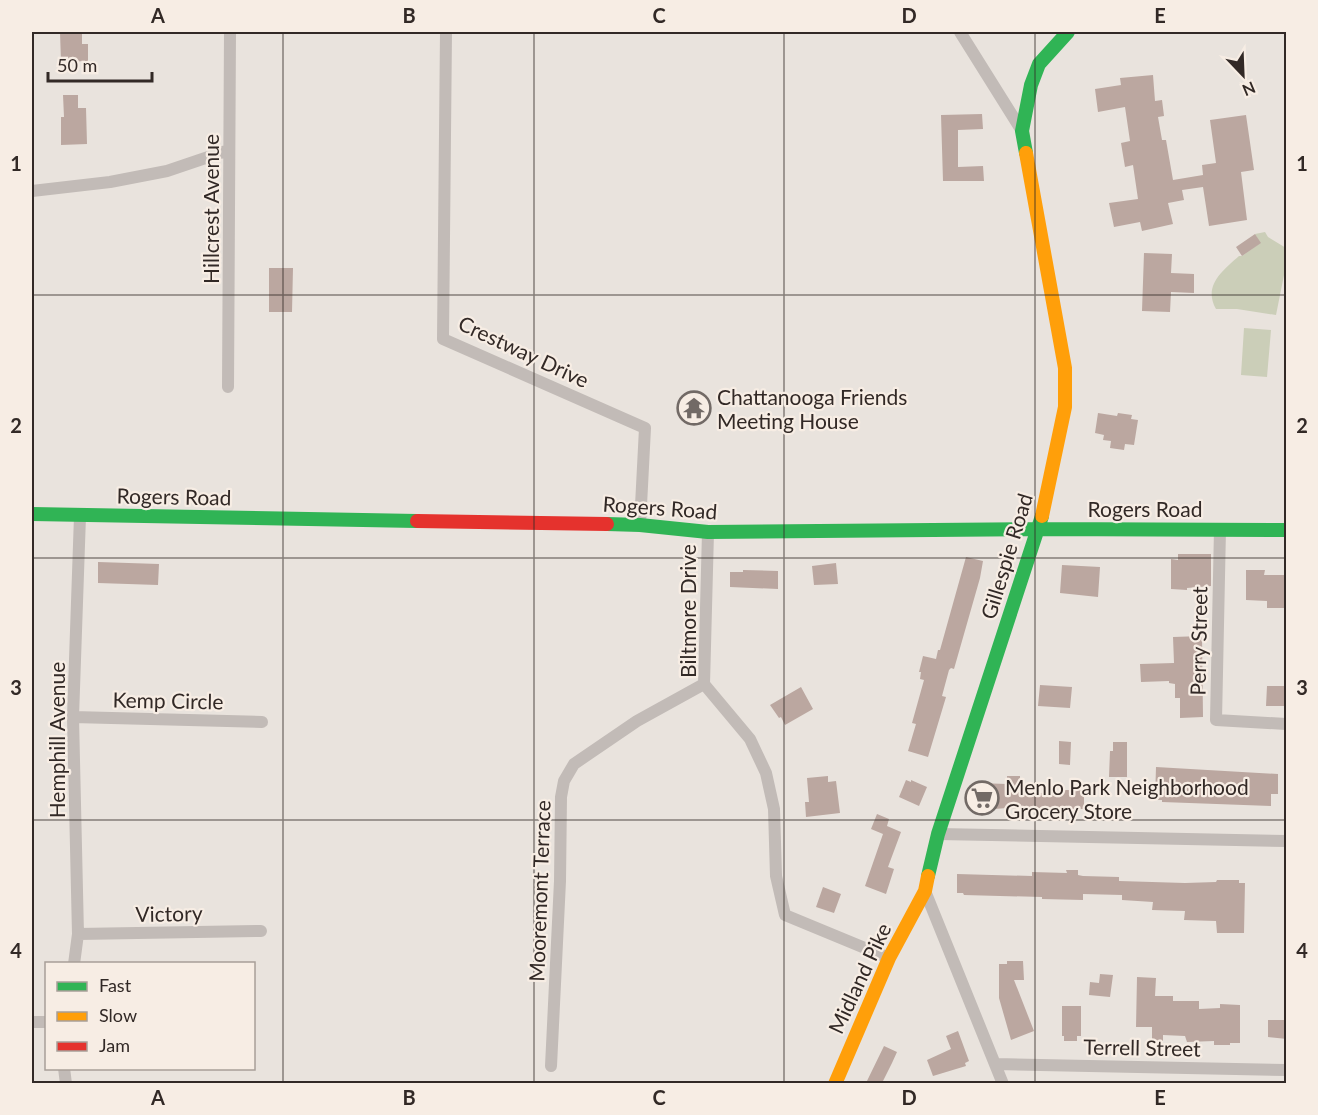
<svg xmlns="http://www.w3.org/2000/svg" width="1318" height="1115" viewBox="0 0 1318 1115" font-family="Lato,sans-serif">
  <rect width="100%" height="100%" fill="#e9e3dd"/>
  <path fill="#cbceb8" d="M1265,232L1268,237L1286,248V265L1276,315L1237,309H1216C1203,286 1222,271 1239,256H1242L1260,243L1255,234Z
    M1244,328L1271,330L1267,377L1241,375Z"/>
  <path fill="#bba7a0" d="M60,32H82V44H88V61L61,62Z
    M1153,75L1155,101L1162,100L1164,116L1158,117L1162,140H1166L1173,180L1203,175L1202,165L1216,163L1210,120L1246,115L1254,170L1241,172L1247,220L1209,226L1203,187L1182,190L1184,200L1168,203L1173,224L1142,231L1140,222L1114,227L1109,203L1138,199L1133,165L1125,167L1121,143L1130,141L1125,107L1098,112L1095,89L1121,85L1120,78Z
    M63,95H78V108H86L87,144L61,145V117H64Z
    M982,114L983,129L958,130V167L983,166L984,181H943L941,115Z
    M1255,234L1261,243L1242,256L1236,247Z
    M1144,253L1172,254L1171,273L1194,274V293L1171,292L1170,312L1142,311Z
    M269,268H293L292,312H269Z
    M1098,413L1117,416L1118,413L1132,415L1131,419L1138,420L1134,445L1125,444L1124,450L1110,448L1111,441L1103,440L1104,435L1095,433Z
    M1178,554H1211V586L1187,588V590L1171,589V559L1178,560Z
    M966,557L983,561L980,578L954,669L951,668L949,670L942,696L946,697L928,757L908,751L916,724L912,723L924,680L920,679L921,672H919L923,656L936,659L938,650H940Z
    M98,562L159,564L158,585L98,583Z
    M836,563L838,584L814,585L812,566Z
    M1062,565L1100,567L1098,597L1060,593Z
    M743,570L778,571V589L730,587V572H743Z
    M1246,570H1265L1264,575H1287V608H1267V601L1246,600Z
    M1202,636L1203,717L1180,718V698H1175V684L1169,683V681L1141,682L1140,664L1174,663L1173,637Z
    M1040,685L1072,687L1070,708L1038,706Z
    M1267,686H1287V706H1266Z
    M801,687L813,709L785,725L781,717L779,718L770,705Z
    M1059,741L1071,742L1070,765L1059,764Z
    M1113,742H1127V777H1109L1110,751H1113Z
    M1156,767L1278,774V794H1271V806L1162,802V800H1155Z
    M828,776V782L836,781L840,813L806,817L805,802H809L807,778Z
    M1007,776H1020V792L1064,794V790H1084V809L1007,808L994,809V811L978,810V783L1007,784Z
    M906,780L911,782V780L927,787L919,806L899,797Z
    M877,814L889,819L887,826L901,832L888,867L894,869L886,894L865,886L883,834L871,829Z
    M1066,870H1078V875L1083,876L1119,877V881L1185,883L1216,882L1217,880H1239V883H1245L1244,933H1217L1216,921L1184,920L1185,911L1152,910L1153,902L1122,900V895L1083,894V900L1042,899V897L964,895L963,893H957V874L1032,876V872L1067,873Z
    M823,887L841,894L834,913L816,907Z
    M1007,961H1023L1024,980H1014L1034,1031L1011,1040L999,998V964H1007Z
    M1100,974L1113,975L1110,997L1089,995L1090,982L1099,983Z
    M1137,977L1156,978L1155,996H1173V1001H1199V1009L1220,1008V1004L1240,1005V1043H1230V1045H1214V1041L1187,1042L1185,1036L1163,1035V1041H1152V1027H1136Z
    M1062,1006H1081V1036H1077V1041H1064V1036H1062Z
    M1268,1020H1287V1039L1268,1037Z
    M958,1031L969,1061L965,1063L966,1066L933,1076L927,1060L951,1049L946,1036Z
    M884,1046L897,1052L892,1063L882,1083H866Z"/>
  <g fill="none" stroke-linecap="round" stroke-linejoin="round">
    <path stroke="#c2bbb7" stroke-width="12" d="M446,32L443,339L645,428L640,525
      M960,32L1022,131
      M32,191L110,182L167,171L229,150
      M228,387L230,32
      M1220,529L1216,720L1286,724
      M708,532L704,684L750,739L766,773L774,809L776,876L785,915L889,958
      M73,717L262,722
      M938,834L1286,841
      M925,891L1003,1084
      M78,934L261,931
      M74,964L78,934L73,717L80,516
      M32,1022H46
      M996,1064L1286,1070
      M551,1066L560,881L561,797L564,781L574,764L637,721L704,684
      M64,1068L66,1084"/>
    <path stroke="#30b455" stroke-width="14" d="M1026,153L1022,131L1031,85L1039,64L1068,32
      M32,514L417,521
      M607,524L640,525L708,532L1039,529L1286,530
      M928,876L938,834L1042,516"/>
    <path stroke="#ff9f0a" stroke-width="14" d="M1026,153L1065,368V407L1042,516
      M835,1084L889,958L925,891L928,876"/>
    <path stroke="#e5322d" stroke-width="14" d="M417,521L607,524"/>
  </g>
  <path fill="none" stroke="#322926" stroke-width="1.5" stroke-opacity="0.55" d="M283,32V1084M534,32V1084M784,32V1084M1035,32V1084M32,295H1286M32,558H1286M32,820H1286"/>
  <defs>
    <symbol id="temple-ring" viewBox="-11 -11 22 22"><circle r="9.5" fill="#f7ede4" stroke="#726a66" stroke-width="1.5"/><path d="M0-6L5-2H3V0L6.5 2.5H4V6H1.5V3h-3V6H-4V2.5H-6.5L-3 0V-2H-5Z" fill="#726a66"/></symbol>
    <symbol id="supermarket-ring" viewBox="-11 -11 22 22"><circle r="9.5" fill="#f7ede4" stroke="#726a66" stroke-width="1.5"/><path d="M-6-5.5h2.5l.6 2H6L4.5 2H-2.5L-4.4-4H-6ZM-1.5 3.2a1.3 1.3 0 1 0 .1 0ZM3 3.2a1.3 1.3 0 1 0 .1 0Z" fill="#726a66"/></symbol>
  </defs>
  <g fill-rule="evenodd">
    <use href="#temple-ring" x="675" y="389" width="38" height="38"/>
    <use href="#supermarket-ring" x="963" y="779" width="38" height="38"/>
  </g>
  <g text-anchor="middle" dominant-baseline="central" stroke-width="4.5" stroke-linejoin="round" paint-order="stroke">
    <g font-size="21" fill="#322926" stroke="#f7ede4">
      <text transform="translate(210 209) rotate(-90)">Hillcrest Avenue</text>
      <text transform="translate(524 351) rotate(25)">Crestway Drive</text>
      <text transform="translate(174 496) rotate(1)">Rogers Road</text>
      <text transform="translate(660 507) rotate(4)">Rogers Road</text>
      <text x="1145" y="508">Rogers Road</text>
      <text transform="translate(1006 556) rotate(-73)">Gillespie Road</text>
      <text transform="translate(687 611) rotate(-90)">Biltmore Drive</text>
      <text transform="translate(1198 641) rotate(-89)">Perry Street</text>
      <text transform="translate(168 700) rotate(1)">Kemp Circle</text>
      <text transform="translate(56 740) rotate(-90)">Hemphill Avenue</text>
      <text transform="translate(539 891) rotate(-88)">Mooremont Terrace</text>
      <text transform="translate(169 913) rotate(-1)">Victory</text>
      <text transform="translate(859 978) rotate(-65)">Midland Pike</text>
      <text transform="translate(1142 1047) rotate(1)">Terrell Street</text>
    </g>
    <g font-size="21" fill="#322926" stroke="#f7ede4" text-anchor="start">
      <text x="717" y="396">Chattanooga Friends<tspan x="717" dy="24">Meeting House</tspan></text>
      <text x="1005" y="786">Menlo Park Neighborhood<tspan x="1005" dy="24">Grocery Store</tspan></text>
    </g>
  </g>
  <rect width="1318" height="1115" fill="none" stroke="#f7ede4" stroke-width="66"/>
  <rect x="45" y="962" width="210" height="108" fill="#f7ede4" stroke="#a89f98" stroke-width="1.5"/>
  <rect x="57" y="982" width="30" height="9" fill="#30b455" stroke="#a89f98" stroke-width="1.5"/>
  <text x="99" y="992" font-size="18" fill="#322926">Fast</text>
  <rect x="57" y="1012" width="30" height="9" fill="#ff9f0a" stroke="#a89f98" stroke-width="1.5"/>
  <text x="99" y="1022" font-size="18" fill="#322926">Slow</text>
  <rect x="57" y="1042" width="30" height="9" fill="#e5322d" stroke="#a89f98" stroke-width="1.5"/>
  <text x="99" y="1052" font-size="18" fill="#322926">Jam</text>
  <g transform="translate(1243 75) rotate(157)" stroke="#f7ede4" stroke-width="4.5" paint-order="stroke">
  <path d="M0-4.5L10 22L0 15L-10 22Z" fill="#322926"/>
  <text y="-9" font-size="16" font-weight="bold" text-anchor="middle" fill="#322926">N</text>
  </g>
  <path d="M48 72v9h104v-9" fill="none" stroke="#322926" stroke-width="3"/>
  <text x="57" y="72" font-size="18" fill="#322926" stroke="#f7ede4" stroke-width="4.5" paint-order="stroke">50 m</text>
  <rect x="33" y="33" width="1252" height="1049" fill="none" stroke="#322926" stroke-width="2"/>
  <g font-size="20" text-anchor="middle" font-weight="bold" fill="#322926">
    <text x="158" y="23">A</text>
    <text x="409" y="23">B</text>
    <text x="659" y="23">C</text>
    <text x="909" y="23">D</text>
    <text x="1160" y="23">E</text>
    <text x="16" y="171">1</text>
    <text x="1302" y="171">1</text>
    <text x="16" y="433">2</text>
    <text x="1302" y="433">2</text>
    <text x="16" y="695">3</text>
    <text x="1302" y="695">3</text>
    <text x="16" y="958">4</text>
    <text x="1302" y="958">4</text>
    <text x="158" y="1105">A</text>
    <text x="409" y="1105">B</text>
    <text x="659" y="1105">C</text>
    <text x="909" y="1105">D</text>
    <text x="1160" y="1105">E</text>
  </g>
</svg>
